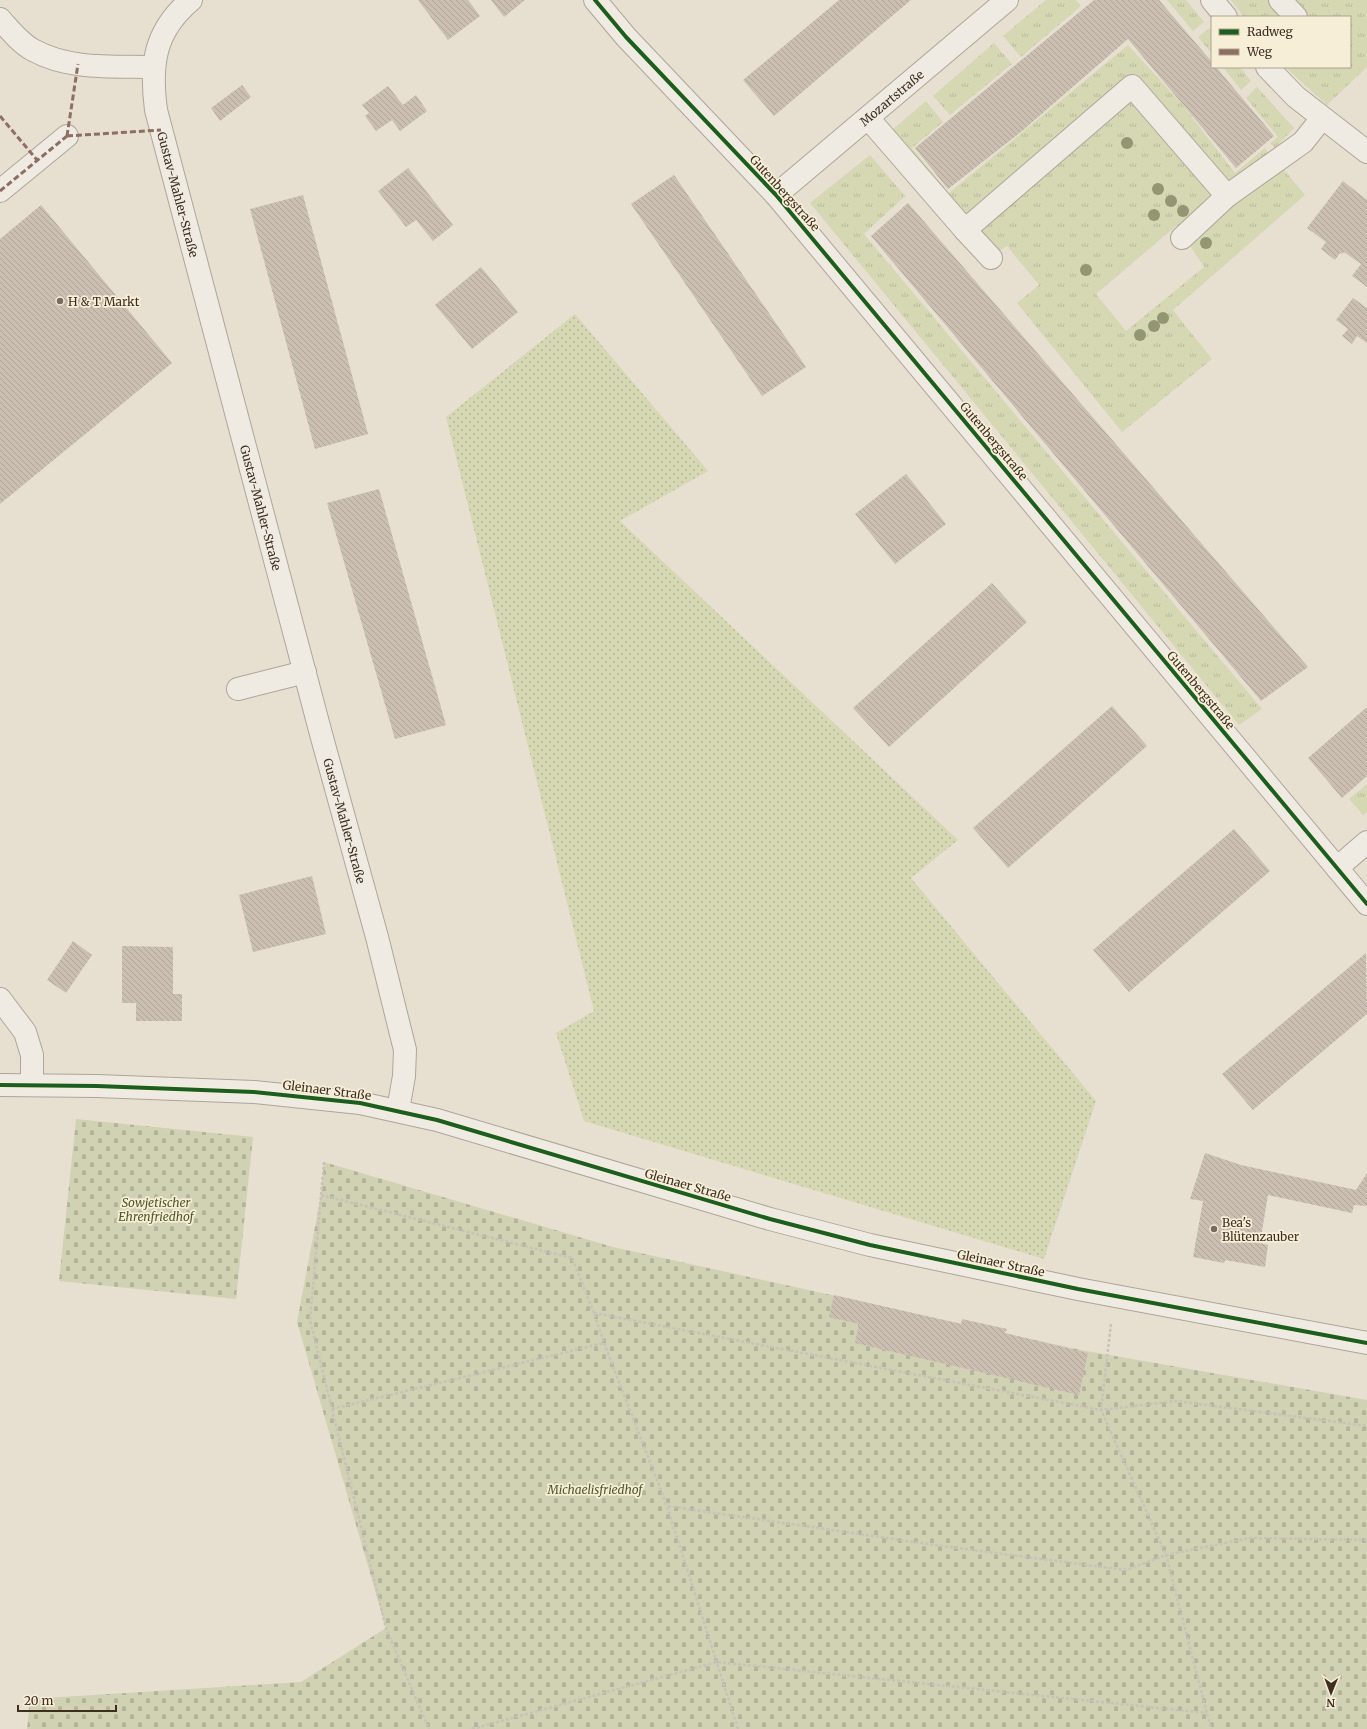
<svg xmlns="http://www.w3.org/2000/svg" width="1367" height="1729" viewBox="0 0 1367 1729" font-family="Merriweather,serif">
  <defs>
    <pattern id="grass-tufts" width="24" height="20" patternUnits="userSpaceOnUse"><rect width="24" height="20" fill="#d6d7b3"/><path d="M3 7l-1-3M5 7V3M7 7l1-3M15 17l-1-3M17 17v-4M19 17l1-3" fill="none" stroke="#b9b99a"/></pattern>
    <pattern id="cemetery-stones" width="16" height="16" patternUnits="userSpaceOnUse"><rect width="16" height="16" fill="#d1d1b3"/><path d="M2 7V4a2 2 0 0 1 4 0v3zM10 15v-3a2 2 0 0 1 4 0v3z" fill="#b4b49a"/></pattern>
    <pattern id="garden-dots" width="8" height="8" patternUnits="userSpaceOnUse"><rect width="8" height="8" fill="#d6d7b3"/><path d="M2 2h.1M6 6h.1" fill="none" stroke="#b9b99a" stroke-width="1.8" stroke-linecap="round"/></pattern>
    <pattern id="building-back-hatch" width="6" height="6" patternUnits="userSpaceOnUse"><rect width="6" height="6" fill="#cbbfb2"/><path d="M-1 5l2 2M0 0l6 6M5-1l2 2" fill="none" stroke="#afa499"/></pattern>
  </defs>
  <rect width="100%" height="100%" fill="#e7e0d1"/>
  <path fill="url(#grass-tufts)" d="M1046,0H1076L1081,6L1021,57L1003,36Z
    M1167,0H1186L1204,22L1193,31Z
    M1231,0H1367V67L1327,105L1285,67H1350V17H1244Z
    M1209,28L1212,32V54L1198,37Z
    M994,43L1012,64L950,115L933,96Z
    M1128,45L1182,104L1235,173L1265,148L1269,154L1227,191L1132,82L965,225L886,135L926,101L943,122L912,148L949,193Z
    M1223,67H1240L1251,81L1241,90Z
    M1257,87L1294,128L1275,148L1270,143L1278,137L1246,98Z
    M1134,96L1222,196L1183,233L1176,226L1096,294L1126,331L1204,267L1187,241L1276,160L1305,195L1173,310L1212,359L1122,432L1017,303L1039,285L1007,246L995,254L974,230Z
    M870,155L905,196L864,234L1262,709L1239,725L810,203Z
    M1367,784V812L1363,815L1349,799Z"/>
  <path fill="url(#cemetery-stones)" d="M76,1119L253,1137L236,1299L59,1281Z
    M324,1162L613,1247L1081,1350L1367,1400V1729H27L30,1699L301,1682L386,1628L297,1322L321,1195Z"/>
  <path fill="url(#garden-dots)" d="M575,314L708,471L620,521L958,840L911,878L1096,1101L1044,1259L584,1121L556,1033L594,1011L446,417Z"/>
  <path fill="url(#building-back-hatch)" d="M418,0H468L480,16L448,40Z
    M491,0H525L504,17Z
    M839,0H911L774,116L743,80Z
    M1094,0H1159L1212,62V67H1216L1274,136L1236,168L1128,39L1022,131L948,189L915,148Z
    M242,85L251,97L220,121L211,108Z
    M388,86L403,105L416,95L427,111L400,131L392,120L376,131L365,116L369,113L362,105Z
    M408,168L453,225L433,241L416,220L406,227L378,191Z
    M674,175L806,367L762,396L631,204Z
    M1343,181L1367,200V287L1352,276L1361,264L1344,252L1342,254L1340,253L1335,260L1321,249L1326,242L1307,228Z
    M303,195L368,434L315,449L250,209Z
    M908,203L1308,667L1261,701L871,236Z
    M41,205L172,363L0,504V239Z
    M481,267L518,312L472,349L435,305Z
    M1353,298L1367,308V343L1357,336L1352,344L1342,336L1348,329L1336,320Z
    M906,474L946,524L895,564L855,514Z
    M379,489L446,725L395,739L327,503Z
    M992,583L1027,622L889,747L853,708Z
    M1112,706L1147,746L1008,868L973,828Z
    M1367,707V776L1342,798L1308,758Z
    M1234,829L1270,871L1129,992L1093,950Z
    M312,876L326,934L253,952L239,895Z
    M73,941L92,955L66,993L47,980Z
    M122,946L173,947V994H182V1021H136V1003H122Z
    M1366,953L1367,1014L1253,1110L1222,1074Z
    M1205,1153L1241,1165L1356,1190L1367,1173V1206L1354,1205L1352,1213L1268,1195L1260,1243L1268,1245L1265,1267L1225,1260L1224,1263L1193,1257L1203,1201L1190,1199Z
    M834,1295L961,1324L962,1319L1007,1329L1005,1333L1088,1353L1079,1395L855,1343L859,1324L829,1317Z"/>
  <g fill="none" stroke-linecap="round" stroke-linejoin="round">
    <defs>
      <g id="minor">
        <path id="s1" d="M191,0C154,31 150,65 156,110L321,734L377,937L405,1050L404,1076L398,1110"/>
        <path d="M595,0L626,37L776,195L1367,904"/>
        <path d="M1212,0L1226,17"/>
        <path d="M1280,0L1296,17"/>
        <path d="M0,19C10,30 20,43 33,50C69,70 113,66 153,67"/>
        <path d="M1267,67L1296,97L1367,152"/>
        <path d="M868,118L965,230L1132,86L1227,196"/>
        <path d="M0,191L67,136"/>
        <path id="s2" d="M776,195L1007,0"/>
        <path d="M965,230L991,258"/>
        <path d="M1182,238L1227,196L1303,142L1322,118"/>
        <path d="M238,689L305,672"/>
        <path d="M1337,868L1367,842"/>
        <path d="M0,999L25,1032L32,1055V1084"/>
        <path d="M0,1085L97,1086L254,1092L360,1103L437,1120L770,1219L870,1245L1078,1289L1367,1343"/>
      </g>
    </defs>
    <use href="#minor" stroke="#ada599" stroke-width="24"/>
    <path stroke="#c8c2b9" stroke-width="2.5" stroke-dasharray="3 2" stroke-linecap="butt" d="M324,1162L310,1320L386,1628L429,1729
      M321,1195L572,1258L594,1313L604,1343
      M594,1313L1101,1410L1176,1401L1367,1426
      M1111,1324L1101,1410L1166,1555L1211,1729
      M332,1409L604,1343L667,1506
      M472,1729L717,1662L1207,1713
      M738,1729L667,1506L942,1546L1126,1570L1166,1555L1250,1538L1367,1540"/>
    <use href="#minor" stroke="#efebe3" stroke-width="22"/>
    <path stroke="#8d6e63" stroke-width="3" stroke-dasharray="6 3" stroke-linecap="butt" d="M0,116L37,160
      M67,136L161,130
      M67,136L78,64
      M0,191L67,136"/>
    <defs>
      <path id="cycleway" d="M595,0L626,37L776,195L1367,904
        M0,1085L97,1086L254,1092L360,1103L437,1120L770,1219L870,1245L1078,1289L1367,1343"/>
    </defs>
    <use href="#cycleway" stroke="#f7eed8" stroke-width="6"/>
    <use href="#cycleway" stroke="#1b5e20" stroke-width="4"/>
  </g>
  <g fill="#929673">
    <circle cx="1127" cy="143" r="6"/>
    <circle cx="1158" cy="189" r="6"/>
    <circle cx="1171" cy="201" r="6"/>
    <circle cx="1183" cy="211" r="6"/>
    <circle cx="1154" cy="215" r="6"/>
    <circle cx="1206" cy="243" r="6"/>
    <circle cx="1086" cy="270" r="6"/>
    <circle cx="1163" cy="318" r="6"/>
    <circle cx="1154" cy="326" r="6"/>
    <circle cx="1140" cy="335" r="6"/>
  </g>
  <g fill="#786c5e" stroke="#f7eed8" stroke-width="1.5">
    <circle cx="60" cy="301" r="4"/>
    <circle cx="1214" cy="1229" r="4"/>
  </g>
  <g text-anchor="middle" dominant-baseline="central" stroke-width="3.5" stroke-linejoin="round" paint-order="stroke">
    <g font-size="12" fill="#3d2e20" stroke="#f7eed8">
      <text stroke="none"><textPath href="#s2" startOffset="151">Mozartstraße</textPath></text>
      <text transform="translate(785 193) rotate(48)">Gutenbergstraße</text>
      <text stroke="none"><textPath href="#s1" startOffset="209">Gustav-Mahler-Straße</textPath></text>
      <text transform="translate(994 441) rotate(50)">Gutenbergstraße</text>
      <text stroke="none"><textPath href="#s1" startOffset="533">Gustav-Mahler-Straße</textPath></text>
      <text transform="translate(1201 690) rotate(50)">Gutenbergstraße</text>
      <text stroke="none"><textPath href="#s1" startOffset="857">Gustav-Mahler-Straße</textPath></text>
      <text transform="translate(327 1090) rotate(7)">Gleinaer Straße</text>
      <text transform="translate(688 1185) rotate(16)">Gleinaer Straße</text>
      <text transform="translate(1001 1263) rotate(12)">Gleinaer Straße</text>
    </g>
    <g font-size="12" fill="#3d2e20" stroke="#f7eed8" text-anchor="start">
      <text x="68" y="301">H &amp; T Markt</text>
      <text x="1222" y="1222">Bea's<tspan x="1222" dy="14">Blütenzauber</tspan></text>
    </g>
    <g font-size="12" font-style="italic" fill="#4d5a26" stroke="#f7eed8">
      <text x="156" y="1202">Sowjetischer<tspan x="156" dy="14">Ehrenfriedhof</tspan></text>
      <text x="595" y="1489">Michaelisfriedhof</text>
    </g>
  </g>
  <rect x="1211" y="16" width="140" height="52" fill="#f7eed8" stroke="#ada18e"/>
  <rect x="1219" y="29" width="20" height="6" fill="#1b5e20" stroke="#ada18e"/>
  <text x="1247" y="36" font-size="12" fill="#3d2e20">Radweg</text>
  <rect x="1219" y="49" width="20" height="6" fill="#8d6e63" stroke="#ada18e"/>
  <text x="1247" y="56" font-size="12" fill="#3d2e20">Weg</text>
  <g transform="translate(1331 1693) rotate(181)" stroke="#f7eed8" stroke-width="3" paint-order="stroke">
  <path d="M0-3L7 15L0 10L-7 15Z" fill="#3d2e20"/>
  <text y="-6" font-size="11" font-weight="bold" text-anchor="middle" fill="#3d2e20">N</text>
  </g>
  <path d="M18 1705v6h98v-6" fill="none" stroke="#3d2e20" stroke-width="2"/>
  <text x="24" y="1705" font-size="12" fill="#3d2e20" stroke="#f7eed8" stroke-width="3" paint-order="stroke">20 m</text>
</svg>
